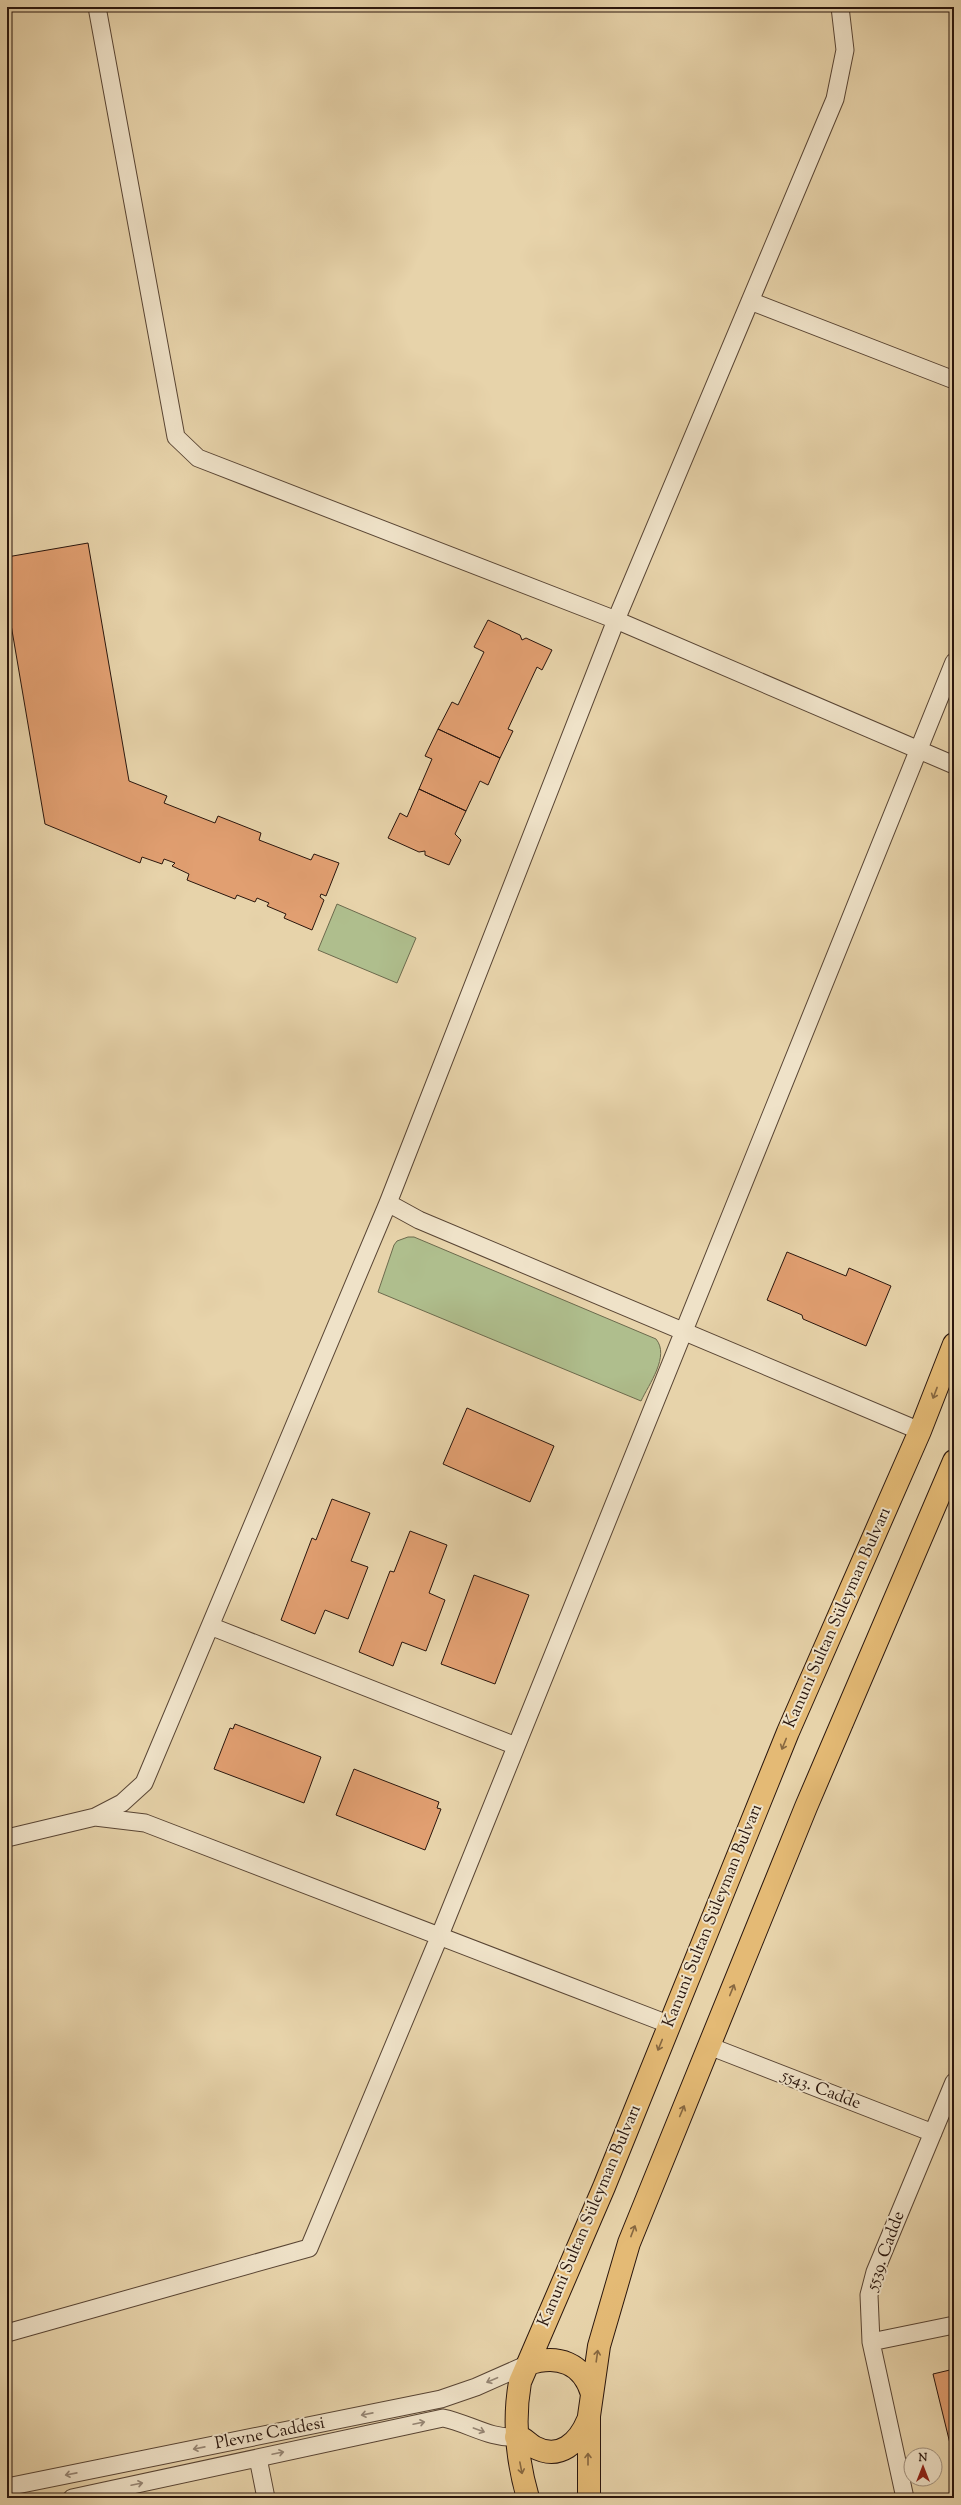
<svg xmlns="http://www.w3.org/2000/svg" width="961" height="2505" viewBox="0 0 961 2505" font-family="'Sorts Mill Goudy',serif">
  <rect width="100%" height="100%" fill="#e7d3aa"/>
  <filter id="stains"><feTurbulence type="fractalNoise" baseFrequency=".005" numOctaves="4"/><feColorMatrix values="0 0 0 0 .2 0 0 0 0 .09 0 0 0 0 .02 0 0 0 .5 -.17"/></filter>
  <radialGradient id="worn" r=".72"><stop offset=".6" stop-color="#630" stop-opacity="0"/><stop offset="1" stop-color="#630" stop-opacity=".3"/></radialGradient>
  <path fill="#afbe8d" stroke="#6c6a4d" d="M337,904L416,938L397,983L318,950Z
    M408,1237H414L656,1339C670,1356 649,1384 641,1401L378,1292L394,1245L397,1241Z"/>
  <path fill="#e19f71" stroke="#2a160d" d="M88,543L129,781L167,796L164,803L215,823L218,816L261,833L259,840L311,860L314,854L339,863L326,896L321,894L320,897L324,900L312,930L284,918L286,914L267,906L269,903L257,898L255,902L237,895L235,899L187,880L189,874L172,866L175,863L164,859L162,864L142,857L140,863L45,824L7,601V557Z
    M488,620L520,635L522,640L526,638L552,650L542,670L537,667L508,729L513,731L500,758L438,729L452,702L458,705L484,652L474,647Z
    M438,729L500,758L488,785L480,781L466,811L419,789L432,759L425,756Z
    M419,789L466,811L455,834L461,840L449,865L425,855V851L419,852L388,838L400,813L407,817Z
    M787,1252L846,1276L849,1268L891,1286L866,1346L803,1319L802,1315L767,1300Z
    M467,1408L554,1446L530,1502L443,1464Z
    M332,1499L370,1513L351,1561L368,1567L348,1619L325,1610L315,1634L281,1620L312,1538L316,1540Z
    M410,1531L447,1545L429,1593L445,1600L426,1651L402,1642L393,1666L359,1652L390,1571L394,1572Z
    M474,1575L529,1595L495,1684L441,1664Z
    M235,1724L321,1757L304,1803L214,1769L230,1728L233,1729Z
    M354,1769L439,1802L437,1808L441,1809L425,1850L336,1815Z
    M954,2369V2460L933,2374Z"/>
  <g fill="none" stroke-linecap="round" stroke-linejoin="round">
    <defs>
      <path id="street" d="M97,7L176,437L198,458L616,620L954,765
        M750,301L954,380
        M388,1203L419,1220L920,1431
        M210,1626L516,1746
        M95,1817L122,1803L144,1783L388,1203L616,620L835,99L845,50L840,7
        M7,1838L95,1817L145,1823L668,2024
        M709,2046L933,2133
        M7,2333L309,2248L440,1935L954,662
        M871,2342L954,2325
        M258,2458L266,2498
        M7,2487L441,2399L476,2387L528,2364
        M72,2498L443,2418C468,2423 490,2439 516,2437
        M905,2498L871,2342L869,2295L875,2272L954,2082"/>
      <path id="primary" d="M528,2364C558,2354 583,2363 592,2394
        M516,2437C524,2437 527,2443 534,2447C560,2461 579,2442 588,2420
        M528,2498C517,2460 513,2422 520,2382L604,2187L788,1732L920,1431L954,1344
        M589,2498V2416L599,2346L629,2243L806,1807L954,1461"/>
    </defs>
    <use href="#street" stroke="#594534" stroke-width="19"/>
    <use href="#primary" stroke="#2a160d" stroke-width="24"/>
    <use href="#street" stroke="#efe2c8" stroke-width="17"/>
    <use href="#primary" stroke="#e4ba75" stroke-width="22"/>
  </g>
  <defs><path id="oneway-shaft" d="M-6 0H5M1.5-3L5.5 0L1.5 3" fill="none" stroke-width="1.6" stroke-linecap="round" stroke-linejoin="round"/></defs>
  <g stroke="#876841">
    <use href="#oneway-shaft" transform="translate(935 1393) rotate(111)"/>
    <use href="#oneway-shaft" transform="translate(784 1744) rotate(112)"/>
    <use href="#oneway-shaft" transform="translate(732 1990) rotate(-68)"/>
    <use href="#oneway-shaft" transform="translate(660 2045) rotate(112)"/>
    <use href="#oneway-shaft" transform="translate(682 2111) rotate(-67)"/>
    <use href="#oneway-shaft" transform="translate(633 2231) rotate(-69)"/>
    <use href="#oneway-shaft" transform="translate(597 2356) rotate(-82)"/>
    <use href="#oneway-shaft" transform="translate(588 2459) rotate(-90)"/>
    <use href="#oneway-shaft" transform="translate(521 2468) rotate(79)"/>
  </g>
  <g stroke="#968674">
    <use href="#oneway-shaft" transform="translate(492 2380) rotate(157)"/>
    <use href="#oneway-shaft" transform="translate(367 2414) rotate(169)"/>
    <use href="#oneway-shaft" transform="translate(419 2423) rotate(-12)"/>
    <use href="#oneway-shaft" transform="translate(479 2430) rotate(20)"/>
    <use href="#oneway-shaft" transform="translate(199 2448) rotate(169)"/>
    <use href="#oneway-shaft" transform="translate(278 2453) rotate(-12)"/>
    <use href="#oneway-shaft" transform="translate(71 2474) rotate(169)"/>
    <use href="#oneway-shaft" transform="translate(137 2484) rotate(-12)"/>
  </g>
  <g text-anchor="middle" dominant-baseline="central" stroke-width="4" stroke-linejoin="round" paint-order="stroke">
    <g font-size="17" fill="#2a160d" stroke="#efe2c8">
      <text transform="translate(838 1618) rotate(-66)">Kanuni Sultan Süleyman Bulvarı</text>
      <text transform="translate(713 1916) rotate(-68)">Kanuni Sultan Süleyman Bulvarı</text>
      <text transform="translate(821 2090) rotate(21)">5543. Cadde</text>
      <text transform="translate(590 2216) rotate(-67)">Kanuni Sultan Süleyman Bulvarı</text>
      <text transform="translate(886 2251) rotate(-70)">5539. Cadde</text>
      <text transform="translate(270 2434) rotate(-11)">Plevne Caddesi</text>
    </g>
  </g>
  <rect width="961" height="2505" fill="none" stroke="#e7d3aa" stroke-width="24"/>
  <rect x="8" y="8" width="945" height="2489" fill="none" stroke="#2a160d" stroke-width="2"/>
  <rect x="12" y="12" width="937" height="2481" fill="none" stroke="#2a160d"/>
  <g transform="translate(923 2467)"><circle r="19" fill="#efe2c8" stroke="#a0907d"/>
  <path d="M0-3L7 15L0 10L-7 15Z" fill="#8f2418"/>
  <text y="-6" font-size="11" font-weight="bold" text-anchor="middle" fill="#2a160d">N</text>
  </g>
  <rect width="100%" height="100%" filter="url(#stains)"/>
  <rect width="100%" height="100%" fill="url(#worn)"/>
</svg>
